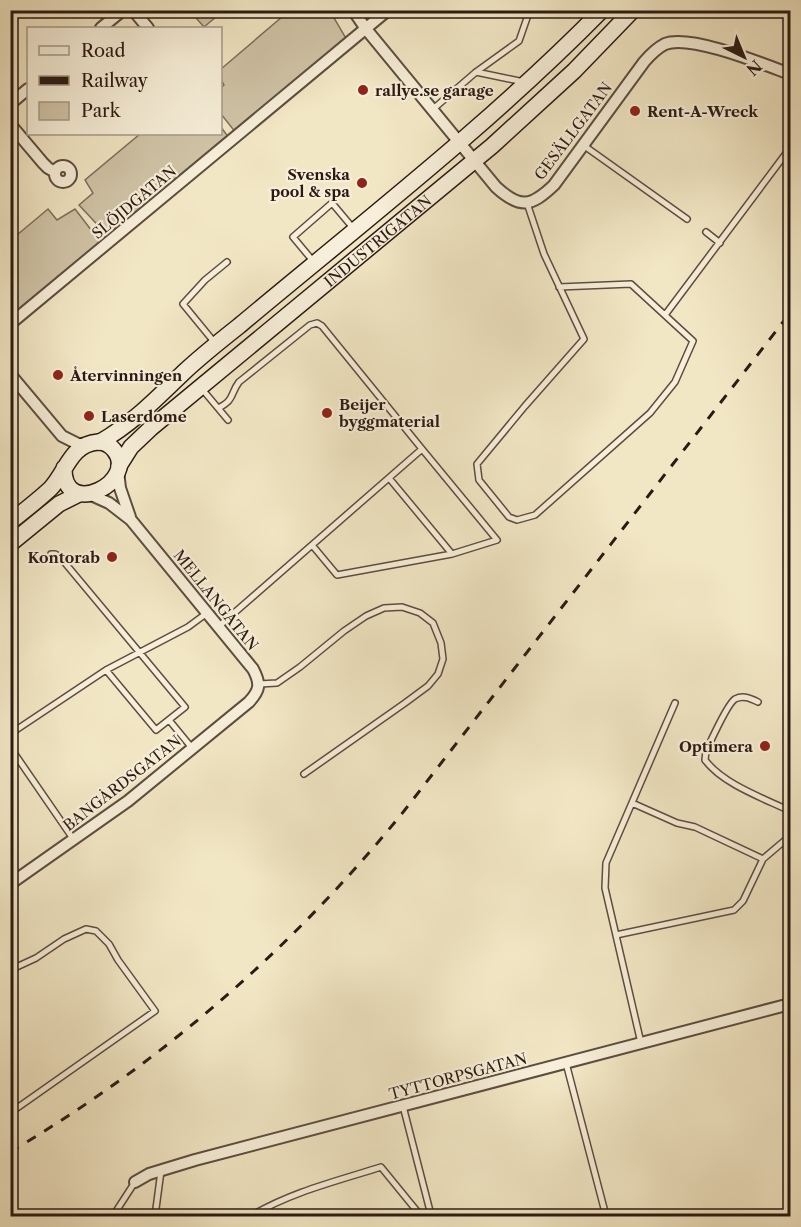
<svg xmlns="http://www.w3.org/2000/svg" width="801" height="1227" viewBox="0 0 801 1227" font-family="'Libre Caslon Text',serif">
  <rect width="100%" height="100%" fill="#f2e7c5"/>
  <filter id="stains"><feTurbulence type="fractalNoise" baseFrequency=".00333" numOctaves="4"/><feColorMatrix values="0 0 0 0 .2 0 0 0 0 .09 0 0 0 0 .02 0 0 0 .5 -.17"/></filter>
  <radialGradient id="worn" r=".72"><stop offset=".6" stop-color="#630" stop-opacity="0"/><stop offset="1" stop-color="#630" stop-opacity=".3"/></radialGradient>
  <path fill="#d0c4a7" stroke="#7e6f5d" stroke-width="1.5" d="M190,11H223L204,27Z
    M289,11H330L347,40L236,133L221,114L220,89L224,85L221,80V69Z
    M221,127L229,138L108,236L79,205L93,193L85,180L140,134H220Z
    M48,209L57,220L75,209L102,244L11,320V240Z"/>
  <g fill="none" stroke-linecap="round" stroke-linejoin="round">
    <defs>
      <path id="service" d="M476,72L524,82
        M432,110L476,72L519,41L527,18L521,10
        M583,145L687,219
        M527,203L544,254L584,339L525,406L477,464L479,480L509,517L517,520L535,515L650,413L675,382L693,341L631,284L559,287
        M706,232L720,243
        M313,261L293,237L332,203L353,228
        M665,315L787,152L790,136
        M215,343L183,304L205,280L227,262
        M202,389L228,420
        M218,408C235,400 230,394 239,382L310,325L317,323L322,326L422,449
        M389,478L452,554
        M51,554H55L60,557L185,707L156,730L106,670
        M218,627L422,449L497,540L452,554L337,575L312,545
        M259,684L277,683L300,667L344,631L366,616L384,608L402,607L420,613L433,623L441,643L443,659L438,674L428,686L405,703L304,774
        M758,702C750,698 743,695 735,699C727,704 711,741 706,751L705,760C723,784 763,798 790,811
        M169,720L192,748
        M10,734L106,670L188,627L207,613
        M10,747L74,840
        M632,803L677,823L695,827L763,859
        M616,935L734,910L743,901L763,859L790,836
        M10,970L36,958L64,939L86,929L96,931L109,944L118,960L155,1011L10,1113
        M641,1043L605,888L606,863L675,703
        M566,1063L606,1216
        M403,1106L431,1215
        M113,1216L135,1182
        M155,1216L161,1171
        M251,1216C291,1192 337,1181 381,1167L421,1216L430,1213"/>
      <path id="minor" d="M133,10L148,28
        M353,10L366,29L496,187C520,209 531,207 554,185L644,62C650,55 657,48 665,44C690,34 763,64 790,74
        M101,28L123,10
        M10,104L28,89
        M10,124L43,163L48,168L55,172
        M55 174a8 8 0 1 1 16 0a8 8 0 1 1-16 0Z
        M10,324L388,10
        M10,374L62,436L78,444H88
        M118,471L120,488L130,517
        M10,884L128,801L249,702C260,690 261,684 253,669L131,520L109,503L89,494
        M135,1182L149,1174L195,1160L790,1004"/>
      <g id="secondary">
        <path d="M100,442C132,424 157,398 183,373C201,356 220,341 239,326C362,223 489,125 602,10"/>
        <path id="s1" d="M119,466L131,447L151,428L492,146L574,71L633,10"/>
        <path d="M10,522C24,511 37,501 50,489C66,473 70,444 98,442C104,442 110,445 114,450C140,481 63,521 64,468"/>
        <path d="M10,544L59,504L79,494"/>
      </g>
    </defs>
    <use href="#service" stroke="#5d4d40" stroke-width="8"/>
    <use href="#minor" stroke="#5d4d40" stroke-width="14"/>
    <use href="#secondary" stroke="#2b1a13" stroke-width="18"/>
    <use href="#service" stroke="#f7efd9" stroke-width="5"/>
    <use href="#minor" stroke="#f7efd9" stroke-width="10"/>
    <use href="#secondary" stroke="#f7efd9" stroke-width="15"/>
    <path stroke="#2b1a13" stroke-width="3" stroke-dasharray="10 10" stroke-linecap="butt" d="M10,1152C161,1063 294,947 404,811L790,313"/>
  </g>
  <g fill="#8f2418" stroke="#f7efd9" stroke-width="2">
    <circle cx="363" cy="90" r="6"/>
    <circle cx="635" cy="111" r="6"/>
    <circle cx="362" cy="183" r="6"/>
    <circle cx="58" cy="375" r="6"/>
    <circle cx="327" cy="413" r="6"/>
    <circle cx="89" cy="416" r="6"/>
    <circle cx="112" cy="557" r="6"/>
    <circle cx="765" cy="746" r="6"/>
  </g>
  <g text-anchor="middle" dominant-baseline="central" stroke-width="4.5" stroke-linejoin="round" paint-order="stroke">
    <g font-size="15" font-weight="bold" fill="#2b1a13" stroke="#f7efd9" text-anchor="start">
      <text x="375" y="90">rallye.se garage</text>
      <text x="647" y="111">Rent-A-Wreck</text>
      <text x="350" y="174" text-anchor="end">Svenska<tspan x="350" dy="17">pool &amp; spa</tspan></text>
      <text x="70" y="375">Återvinningen</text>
      <text x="339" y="404">Beijer<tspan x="339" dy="17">byggmaterial</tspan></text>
      <text x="101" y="416">Laserdome</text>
      <text x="100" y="557" text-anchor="end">Kontorab</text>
      <text x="753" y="746" text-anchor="end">Optimera</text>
    </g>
    <g font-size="15" fill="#2b1a13" stroke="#f7efd9">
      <text transform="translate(573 131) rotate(-53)">GESÄLLGATAN</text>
      <text transform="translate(134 202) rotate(-40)">SLÖJDGATAN</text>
      <text stroke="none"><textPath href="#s1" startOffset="344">INDUSTRIGATAN</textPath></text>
      <text transform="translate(216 600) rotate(51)">MELLANGATAN</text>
      <text transform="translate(122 783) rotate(-38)">BANGÅRDSGATAN</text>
      <text transform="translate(458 1076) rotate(-15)">TYTTORPSGATAN</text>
    </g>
  </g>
  <rect width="801" height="1227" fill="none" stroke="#f2e7c5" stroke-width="36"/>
  <rect x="12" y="12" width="777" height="1203" fill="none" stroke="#2b1a13" stroke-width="3"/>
  <rect x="18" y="18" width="765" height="1191" fill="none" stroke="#2b1a13" stroke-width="1.5"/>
  <rect x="27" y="27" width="195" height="108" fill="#f7efd9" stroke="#a59a8a" stroke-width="1.5"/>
  <rect x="39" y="46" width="30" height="9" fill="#f7efd9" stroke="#a59a8a" stroke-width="1.5"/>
  <text x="81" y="57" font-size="18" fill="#2b1a13">Road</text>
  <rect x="39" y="76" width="30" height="9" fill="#2b1a13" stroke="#a59a8a" stroke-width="1.5"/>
  <text x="81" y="87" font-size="18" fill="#2b1a13">Railway</text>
  <rect x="39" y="102" width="30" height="18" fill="#d0c4a7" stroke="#a59a8a" stroke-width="1.5"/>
  <text x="81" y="117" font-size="18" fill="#2b1a13">Park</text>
  <g transform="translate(744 57) rotate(137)" stroke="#f7efd9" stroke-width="4.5" paint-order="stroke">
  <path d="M0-4.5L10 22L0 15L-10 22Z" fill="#2b1a13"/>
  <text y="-9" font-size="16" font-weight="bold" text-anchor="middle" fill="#2b1a13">N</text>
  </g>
  <rect width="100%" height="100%" filter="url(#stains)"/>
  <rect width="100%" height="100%" fill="url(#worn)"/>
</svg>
